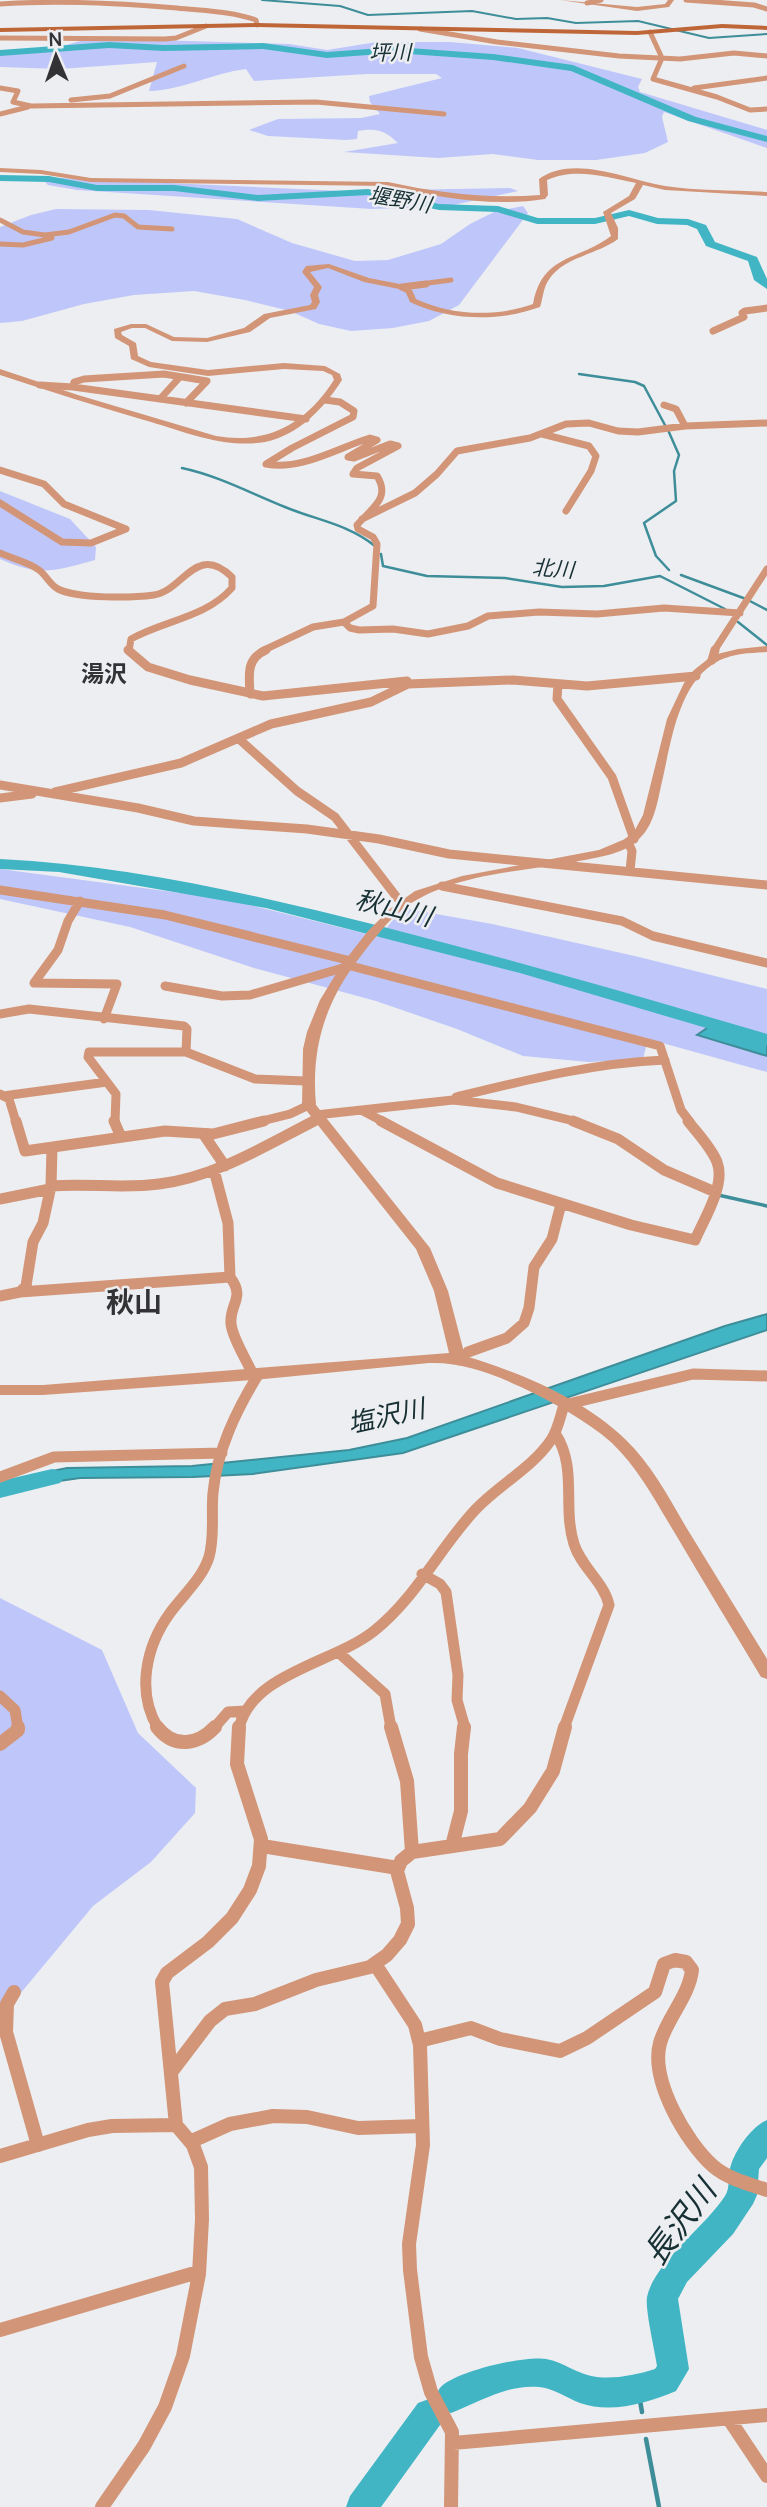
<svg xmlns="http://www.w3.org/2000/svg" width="767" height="2507" viewBox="0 0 767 2507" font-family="Manrope,'Noto Sans JP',sans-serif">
  <rect width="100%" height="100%" fill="#edeef1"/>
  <path fill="#bfc7fa" d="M119,39L289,44L327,50L377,42H450L518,48L642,79L638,87L640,92L767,130V148L664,112L662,117L668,142L645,153L596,160H538L492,154L438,158L344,152L398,143C384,130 377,128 358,131L357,139L346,140L268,136L249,130L278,119L361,118L380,114L370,102L369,96L442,78L436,74H367L254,81L246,69C213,73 183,90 149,91L157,62L60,69L0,67V51L59,47L84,40Z
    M40,177L343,191L510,188L518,191L444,207L372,209L77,190L48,185Z
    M523,206L528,213L459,305L429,321L393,328L351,331L319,324L290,311L245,300L194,291L134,295L84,304L22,321L0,323V227L31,215L56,209L149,210L237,219L292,243L355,261L388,260L441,244L470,224L494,212Z
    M0,491L70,519L96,547L95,560C54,571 40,577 0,559Z
    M0,869L226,899L379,937L403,908L492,924L639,957L767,989V1072L648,1039L643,1059L589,1062L523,1056L457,1029L376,1001L254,968L130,927L0,899Z
    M0,1598L102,1650L138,1733L196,1788L195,1813L151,1862L93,1906L0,2018Z"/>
  <path fill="#42b5c5" stroke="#3e8e9a" stroke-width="2" d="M710,1026L767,1044V1056L697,1035Z
    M767,1314V1330L403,1453L253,1474L193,1477L80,1478L38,1484L7,1494L33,1475L67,1468L192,1466L349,1450L407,1438L725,1326Z"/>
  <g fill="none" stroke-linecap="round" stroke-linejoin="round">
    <path stroke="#3e8e9a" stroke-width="2" d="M262,0L340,6L368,15L472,11L516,19L547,18L576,23L638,21L709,38L767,34"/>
    <path stroke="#3e8e9a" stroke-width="2.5" d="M579,374L635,382L644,386L666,427
      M668,430L679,455L674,471L676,501L644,523L656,556L669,570
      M182,468C219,476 250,493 285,507C316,520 348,524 375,546
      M381,554L383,566L427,576L505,578L562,587L604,586L660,576L725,609
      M681,575L746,599L767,610
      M738,622L767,645"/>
    <path stroke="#3e8e9a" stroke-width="3.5" d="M718,1195L767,1206"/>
    <path stroke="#3e8e9a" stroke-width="4.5" d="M638,2389L642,2412
      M646,2439L659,2507"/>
    <path fill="#42b5c5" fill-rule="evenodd" d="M109,42L164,45L263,43L327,52L395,47L493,54L573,65L696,117L767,136V142L688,121L571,71L493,60L395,53L327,58L263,49L164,51L109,48L0,56V50Z
      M0,175L49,176L97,185H174L258,195L368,189L439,204L498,206L538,218H595L629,210L658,218L688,219L706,225L715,242L757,257L767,279V289L754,280L748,261L706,246L697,229L687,225L657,224L629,216L595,224H537L497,212L439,210L368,195L258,201L174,191H97L49,182L0,181Z
      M0,859C128,865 256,895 380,926C510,959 638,996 767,1034V1046L520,973L266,908L59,872L0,869Z
      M52,1469L60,1471L64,1477L60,1483L0,1498V1481Z
      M767,2120V2158L759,2169L757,2195L753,2204L733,2234L687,2282L678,2299L689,2369L676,2391C647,2403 611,2414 580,2403C567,2398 553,2388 539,2387C507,2384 480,2402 451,2413L443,2410L445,2414L440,2425L381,2507H346L350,2496L418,2403L429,2399L437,2402L435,2398C437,2395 437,2391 440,2388C453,2372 525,2355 546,2359C564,2362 578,2375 597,2377C616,2379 636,2375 655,2369L657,2366C655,2351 645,2310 647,2297C654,2263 705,2227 725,2196C731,2187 727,2175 731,2165C736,2149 752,2126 767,2120Z"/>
    <path stroke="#d29577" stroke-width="5" d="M686,0L754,5L767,9
      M587,3L601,0
      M0,4C59,0 118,3 177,8C204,11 230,11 256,20L257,25
      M420,29L497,42L619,56L680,59L734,53L767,56
      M650,32L662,58L653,79L717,97L750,110L767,109
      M0,38L165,39L176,38L206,26
      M0,88L18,91L13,102L31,106L316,102L444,114
      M694,88L767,78
      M71,100L110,96L184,66
      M0,114L28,107
      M0,220L23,232L45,235L69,232L115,215L124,216L138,227L172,229
      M0,244L23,245L52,238
      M413,285L451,280"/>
    <path stroke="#d29577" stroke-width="7" d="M402,287L426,284
      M713,331L744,317L742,313L745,311L767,308
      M40,385L73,387L306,419
      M73,387L74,382L84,379L164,374L207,381L186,403
      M160,399L179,378
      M664,405L676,409L685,426
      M542,434L589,446L596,456L591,471L566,511
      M0,470L44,484L64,504L126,529L91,543L62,542L0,503
      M362,519L415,493L437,474L457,451L530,438L566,424L589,423L618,431L638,432L685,426L767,423
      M0,553C13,559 28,562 39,570C46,575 50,585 58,589C78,599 132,598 154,595C183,591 196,542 232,577V588C205,618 165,620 131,639L129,651
      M344,622L350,628L359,630L393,629L428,634L468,626L488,616L539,612L597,614L664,608L740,613
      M262,651L313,627L344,622L373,606L377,544L373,537L358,529L357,525C372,508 391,498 377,476L353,474L357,468L398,446L390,444L354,458L348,457L377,440L370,438C337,448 301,471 266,464L292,448L353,417L354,411L340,402L325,400
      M714,651L767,569"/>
    <path stroke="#d29577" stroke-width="9" d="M128,650L148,667L190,680L263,696L407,681
      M712,660L715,650
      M558,684L557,699L612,777L634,839
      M250,694C249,674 246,659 266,650
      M239,739L297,791L335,817L402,904
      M0,785L138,808L194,821L307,829L379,839L449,854L767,885
      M55,792L181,763L271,724L371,702L408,684L513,680L587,686L696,676
      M0,798L32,794
      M628,842L632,851L630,871
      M442,886L622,921L653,936L767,963
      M0,890L165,915L351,961
      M80,901L68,921L58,950L34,983L117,984L104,1019
      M347,965L660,1046L681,1110L690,1122
      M165,986L222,996L250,995L346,967
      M0,1014L29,1009L184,1026L187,1029L186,1052L255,1079L305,1081
      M0,1094L9,1099L16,1122
      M3,1096L107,1082
      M456,1097C526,1080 593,1063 665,1060
      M363,1111L384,1122
      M316,1115L453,1100L516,1107L578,1122
      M115,1122L116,1094L88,1057L89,1052H186
      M258,1122L290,1114L309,1105
      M311,1122L319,1118"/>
    <path stroke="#d29577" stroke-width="11" d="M16,1121L25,1151L165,1131L213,1134L264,1121
      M114,1121L121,1137
      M381,1121L497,1183L631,1225L695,1240C704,1219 726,1185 717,1162C711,1147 697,1133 688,1121
      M573,1121L618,1139L664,1170L715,1192
      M204,1135L225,1166
      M214,1170L228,1223L230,1277
      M51,1186C87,1183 124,1189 159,1184C215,1177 265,1146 314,1121
      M0,1199L50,1189
      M20,1292L230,1277C246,1298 229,1304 231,1324C233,1340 247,1360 253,1375
      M0,1296L20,1292L26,1286L33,1242L43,1223L51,1186L52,1148
      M468,1352L507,1338L524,1323L529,1308L534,1267L552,1239L561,1204
      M555,1433C578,1468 562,1506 574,1544C581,1567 604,1582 609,1605L564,1728
      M0,1477L54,1457L222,1453
      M422,1574L440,1584L446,1592L458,1675L457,1700L465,1728
      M338,1652L385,1694L391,1728
      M0,1696L15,1710L18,1728
      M158,1728C136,1692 146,1646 170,1613C183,1595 202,1579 209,1557C215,1536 211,1514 213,1493C217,1450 236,1411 258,1375
      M214,1728L228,1712L245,1711
      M239,1728C252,1673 334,1663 374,1631C416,1598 440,1547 476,1509C500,1484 532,1468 551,1440C558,1430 560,1417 564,1405L693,1374L767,1376"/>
    <path stroke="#d29577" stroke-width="14" d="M157,1727C174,1749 198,1745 215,1727
      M391,1727L407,1781L412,1852
      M0,1744L18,1730V1727
      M262,1846L398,1868
      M452,1846L461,1811V1754L464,1727
      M375,1964L415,2025L420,2045L423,2145L409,2244L410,2270L421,2357L431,2392L452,2432L451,2507
      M14,1992L7,2004L6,2032L38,2145
      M419,2041L471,2028L500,2039L560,2051L587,2038L655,1992L664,1964L675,1960L686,1962L692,1970C689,1996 667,2018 660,2043C650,2080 686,2142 713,2166C728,2179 749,2184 767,2190
      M172,2071L210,2021L225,2009L255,2004L316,1980L370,1967L387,1955L400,1940L408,1924L407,1908L397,1871L401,1861L412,1852L500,1839L530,1808L553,1771L565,1727
      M192,2141L230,2124L273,2116L307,2117L358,2128L422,2126
      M0,2156L88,2130L112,2126L176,2125
      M0,2330L198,2272
      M729,2419L767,2476
      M453,2443L767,2415
      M102,2507L144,2446L165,2407L183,2356L199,2274L202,2219L201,2167L193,2145L176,2125L162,1982L167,1973L208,1942L232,1918L250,1890L259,1866L261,1839L237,1764L239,1727"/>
    <path fill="#d29577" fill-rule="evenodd" d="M560,0L637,7L665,4L668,0H674L669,7L637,11Z
      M0,168L41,170L91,178L388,182C438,193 488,199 540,195L539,179C574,154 627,180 665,186C698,191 733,190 767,192V196L665,190L643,185L635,199L611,213L618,228V239C597,255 562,257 548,281C543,289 543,298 540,307C499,322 450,321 410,302L406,293L399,289L364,282L328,268L310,272L322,287L318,295L320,302L316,309L270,318L250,332L207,342L172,341L145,328H132L121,332L122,335L136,343L138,356L151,362L208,370L284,363L325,366L340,374L342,380C324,408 299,435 265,442C223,449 183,431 144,420C96,406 48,391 0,375V369L78,395L216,436C269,445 306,423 334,380L332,375L323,371L284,369L208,376L149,367L131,359L129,346L115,338L114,329L131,324H146L174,337L207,338L244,328L264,314L310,305L312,302L310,295L314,287L302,272L306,266L329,264L369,278L405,285L412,290L416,299C452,316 497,317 533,304C542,254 578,261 611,236L603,212L629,196L636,183C607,177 575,167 547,180L548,195L545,199C493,207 439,198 388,186L91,182L41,174L0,172Z
      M767,646V652C751,653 735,653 720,660C677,681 671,745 661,786C657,804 654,825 639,839C623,855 597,857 575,862C520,872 455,873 407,906C387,920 372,942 357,961C324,1005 311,1050 316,1105L430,1248L448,1291L465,1356C519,1372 584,1399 625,1439C651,1464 668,1496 686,1527C713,1571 740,1615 767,1659V1679L761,1677C733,1630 704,1583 676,1535C657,1504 639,1469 612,1443C586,1420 552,1402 521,1387C491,1373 462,1362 429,1363L253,1380L43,1395H0V1385H43L449,1353L434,1291L416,1249L302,1105L303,1049L307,1032L320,1000L342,964L368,931L391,908L415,891L462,876L599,850L625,839L635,830L643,815L667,719L684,683L694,670L713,655L738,649Z"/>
    <path fill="#bf6638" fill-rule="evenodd" d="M257,23L637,31L722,24L767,26V30L722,28L637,35L257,27L0,32V28Z"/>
  </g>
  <g text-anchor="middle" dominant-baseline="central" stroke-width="5" stroke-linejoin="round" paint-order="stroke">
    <g font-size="21" font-style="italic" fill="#173034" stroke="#edeef1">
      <text transform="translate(390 52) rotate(-1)">坪川</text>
      <text transform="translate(400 199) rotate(10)">堰野川</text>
      <text transform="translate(553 568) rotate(4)">北川</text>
    </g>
    <g font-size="23" font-weight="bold" fill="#333335" stroke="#edeef1">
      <text x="104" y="673">湯沢</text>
    </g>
    <g font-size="26" font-style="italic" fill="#173034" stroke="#edeef1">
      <text transform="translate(394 907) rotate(14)">秋山川</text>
      <text transform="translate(386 1415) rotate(-12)">塩沢川</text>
    </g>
    <g font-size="28" font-weight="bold" fill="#333335" stroke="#edeef1">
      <text x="134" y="1301">秋山</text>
    </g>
    <g font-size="32" font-style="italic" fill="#173034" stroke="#edeef1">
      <text transform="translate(679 2222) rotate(-53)">長沢川</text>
    </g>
  </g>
  <g transform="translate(56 56) rotate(358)" stroke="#edeef1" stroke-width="5" paint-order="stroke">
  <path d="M0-5L12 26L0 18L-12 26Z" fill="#333335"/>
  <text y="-10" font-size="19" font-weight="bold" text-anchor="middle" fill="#333335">N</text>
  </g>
</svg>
